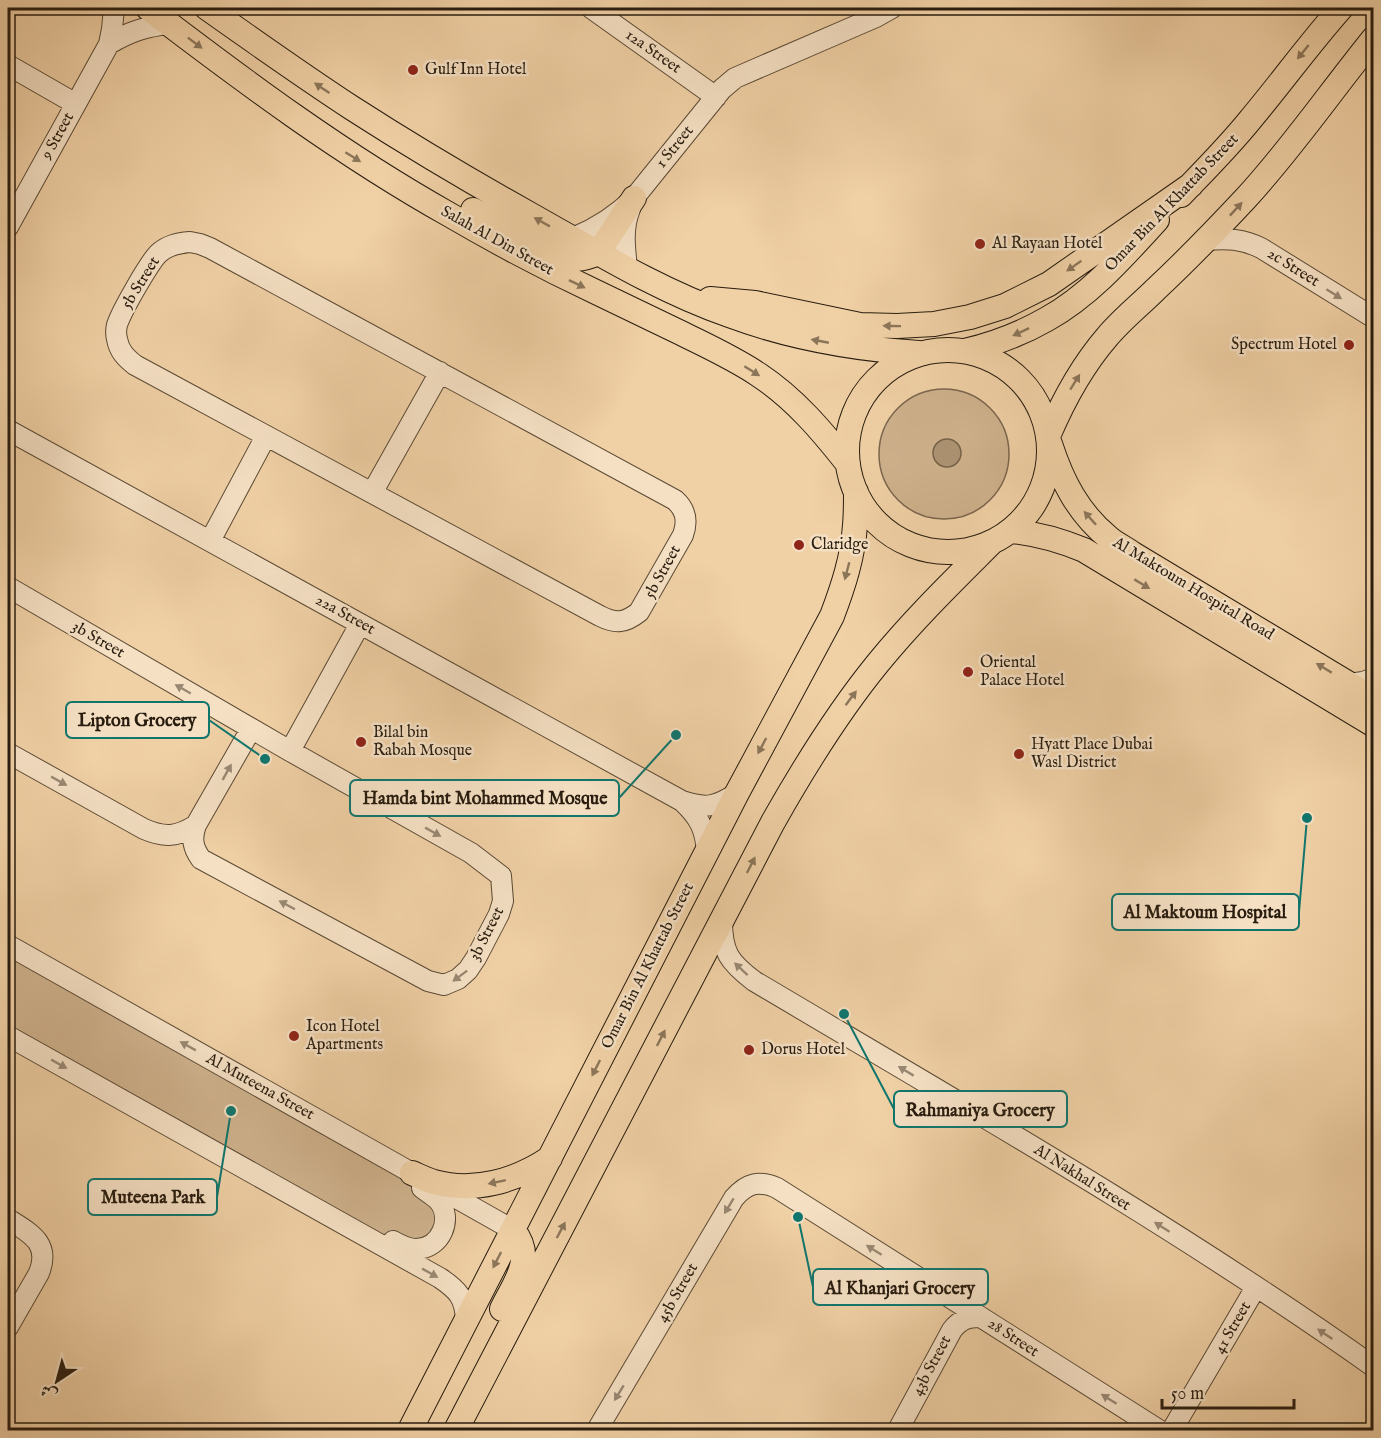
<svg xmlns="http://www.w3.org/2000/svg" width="1381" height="1438" viewBox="0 0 1381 1438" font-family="'IM FELL English',Amiri,serif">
  <rect width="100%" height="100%" fill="#f0d0a5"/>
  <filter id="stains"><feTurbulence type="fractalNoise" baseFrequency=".00333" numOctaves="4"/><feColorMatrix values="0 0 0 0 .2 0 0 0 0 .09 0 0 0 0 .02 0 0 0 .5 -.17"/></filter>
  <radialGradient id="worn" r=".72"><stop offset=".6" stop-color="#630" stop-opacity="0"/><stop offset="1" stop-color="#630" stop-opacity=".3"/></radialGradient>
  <path fill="#ceb18c" stroke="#7b664e" stroke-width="1.5" d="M879 454a65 65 0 1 1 130 0a65 65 0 1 1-130 0Z
    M8,946L456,1196L421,1257L8,1027Z"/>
  <path fill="#ac9372" stroke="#77634a" stroke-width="1.5" d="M933 453a14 14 0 1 1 28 0a14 14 0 1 1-28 0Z"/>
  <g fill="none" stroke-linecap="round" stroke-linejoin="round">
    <defs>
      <path id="minor" d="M591,8L716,97
        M109,44C129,32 146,26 170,24
        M8,65L76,104
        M8,227L109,44L112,29L114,8
        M573,238C597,228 616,216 634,198L722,89L735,78L876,17L892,8
        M1206,240C1227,238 1243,239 1261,248L1374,318
        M190,242L200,244L210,248L675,500C686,510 688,521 683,535L639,612C625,623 616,624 600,616L135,365C126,358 119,351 117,339C116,335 116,329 117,325C121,312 150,261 159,253C168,245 178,243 190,242Z
        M627,268C625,249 622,228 630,209
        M8,430L682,801C706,809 716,807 737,793
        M372,493L440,372
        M210,541L266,436
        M8,587L290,751L471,853L501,876L503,901L499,914L476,958L468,970L458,979L444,985L428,981L201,859C193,848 191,839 196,825L251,729
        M1349,684L1363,682L1374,678
        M290,751L360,624
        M8,753L144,829C165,838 177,837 196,825
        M682,801C699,817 705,828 707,851
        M722,921C722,952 729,962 754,981C963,1105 1175,1226 1374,1367
        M8,945L513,1230
        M8,1036L440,1278C458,1290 465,1298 466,1320
        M8,1219C30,1233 51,1243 39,1273L8,1327
        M393,1241C400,1245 408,1249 416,1249C441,1249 454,1218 438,1200C433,1195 427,1192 422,1188
        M597,1430L734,1198C747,1183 759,1180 777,1188L1159,1430
        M898,1430L952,1330C960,1320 967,1317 979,1317
        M1172,1430L1256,1287"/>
      <path id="major" d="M148,8C245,82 343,155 450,215C498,243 547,269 598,293C625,306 652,319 679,332C707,346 734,358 759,375C795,399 822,431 848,464
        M207,8C255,42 303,76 352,108C411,146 470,181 531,215C595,251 660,291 729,315C791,338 854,349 919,353
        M1181,195C1205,170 1229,146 1250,120C1281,83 1309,44 1341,8
        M473,210L557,254C573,261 582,260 598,253L634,198
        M710,299L755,303L860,325L897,326L934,324L970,317L1005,306L1049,284L1191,185
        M847 451a101 101 0 1 1 202 0a101 101 0 1 1-202 0Z
        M965,351C994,344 1021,334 1047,319C1090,295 1124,256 1157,220
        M1049,434C1064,399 1082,366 1107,337C1122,319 1140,305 1156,289C1187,260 1217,229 1246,198C1292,148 1331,91 1374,38
        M1050,444C1062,481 1078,513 1109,538C1116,544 1125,548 1133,554L1374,699
        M1012,531C1039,534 1060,540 1084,550L1374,725
        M412,1173C419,1176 427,1180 434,1182C474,1193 516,1181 550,1158
        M502,1309C515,1282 536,1258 513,1230
        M410,1430L737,793L832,616C843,587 853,557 855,525C856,514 856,503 856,492
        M456,1430L773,822C804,767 838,712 878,663C913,620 952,582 991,543"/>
    </defs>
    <use href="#minor" stroke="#5a4934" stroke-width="22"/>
    <use href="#major" stroke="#281c0f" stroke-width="26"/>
    <use href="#minor" stroke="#f5e0c4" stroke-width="20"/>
    <use href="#major" stroke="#f0d0a5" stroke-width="24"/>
  </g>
  <defs><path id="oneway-solid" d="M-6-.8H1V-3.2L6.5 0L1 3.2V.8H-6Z" transform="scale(1.5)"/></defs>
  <g fill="#8c765a">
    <use href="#oneway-solid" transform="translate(195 43) rotate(37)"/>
    <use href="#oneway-solid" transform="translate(1303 52) rotate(129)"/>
    <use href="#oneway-solid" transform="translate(322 88) rotate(-146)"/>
    <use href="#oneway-solid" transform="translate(353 157) rotate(32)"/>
    <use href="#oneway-solid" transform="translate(1236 209) rotate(-47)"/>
    <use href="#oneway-solid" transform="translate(542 222) rotate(-151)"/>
    <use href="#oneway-solid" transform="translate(1074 266) rotate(145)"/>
    <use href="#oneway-solid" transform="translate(577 284) rotate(26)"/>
    <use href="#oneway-solid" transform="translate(892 326) rotate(-179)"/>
    <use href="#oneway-solid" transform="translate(1021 332) rotate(155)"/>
    <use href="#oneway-solid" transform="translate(820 341) rotate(-169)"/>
    <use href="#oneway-solid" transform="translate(752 371) rotate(32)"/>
    <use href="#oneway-solid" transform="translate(1075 382) rotate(-58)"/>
    <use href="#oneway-solid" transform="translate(1090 518) rotate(-132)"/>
    <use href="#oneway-solid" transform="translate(847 571) rotate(105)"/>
    <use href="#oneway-solid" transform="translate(1142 584) rotate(31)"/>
    <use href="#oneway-solid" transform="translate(1324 668) rotate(-149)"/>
    <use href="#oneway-solid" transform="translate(851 698) rotate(-53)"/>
    <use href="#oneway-solid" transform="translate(762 746) rotate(118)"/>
    <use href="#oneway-solid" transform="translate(751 865) rotate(-63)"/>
    <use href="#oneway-solid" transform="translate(661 1038) rotate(-63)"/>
    <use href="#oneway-solid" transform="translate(596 1068) rotate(117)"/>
    <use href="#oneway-solid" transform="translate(497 1182) rotate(168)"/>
    <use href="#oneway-solid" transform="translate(561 1230) rotate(-62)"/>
    <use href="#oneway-solid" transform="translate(497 1260) rotate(117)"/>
  </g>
  <g fill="#998873">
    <use href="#oneway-solid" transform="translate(1334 294) rotate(32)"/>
    <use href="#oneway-solid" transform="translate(183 689) rotate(-150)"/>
    <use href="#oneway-solid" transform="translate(227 772) rotate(-61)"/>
    <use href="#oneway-solid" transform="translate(59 781) rotate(29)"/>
    <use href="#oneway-solid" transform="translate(433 832) rotate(29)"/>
    <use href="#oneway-solid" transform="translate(287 905) rotate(-152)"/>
    <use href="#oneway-solid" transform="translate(741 969) rotate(-137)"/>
    <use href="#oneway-solid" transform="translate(460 976) rotate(143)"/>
    <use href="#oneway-solid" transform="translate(188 1046) rotate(-151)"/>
    <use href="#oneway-solid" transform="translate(59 1064) rotate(29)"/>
    <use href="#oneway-solid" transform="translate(906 1071) rotate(-149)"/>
    <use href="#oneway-solid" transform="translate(729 1206) rotate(121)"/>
    <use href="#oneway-solid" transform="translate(1162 1227) rotate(-148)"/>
    <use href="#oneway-solid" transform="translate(874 1250) rotate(-148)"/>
    <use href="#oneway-solid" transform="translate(430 1273) rotate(29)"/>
    <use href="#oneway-solid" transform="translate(1325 1334) rotate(-146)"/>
    <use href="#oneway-solid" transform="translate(619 1393) rotate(121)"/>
    <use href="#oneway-solid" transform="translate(1109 1399) rotate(-148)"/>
  </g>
  <g fill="#8f2418" stroke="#f5e0c4" stroke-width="2">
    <circle cx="413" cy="70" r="6"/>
    <circle cx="980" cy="244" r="6"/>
    <circle cx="1349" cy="345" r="6"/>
    <circle cx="799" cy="545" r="6"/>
    <circle cx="968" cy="672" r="6"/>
    <circle cx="361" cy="742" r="6"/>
    <circle cx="1019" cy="754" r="6"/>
    <circle cx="294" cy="1036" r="6"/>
    <circle cx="749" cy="1050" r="6"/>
  </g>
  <g text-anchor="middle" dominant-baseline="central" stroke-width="5" stroke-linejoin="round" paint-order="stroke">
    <g font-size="16" fill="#281c0f" stroke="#f5e0c4">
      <text transform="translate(653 52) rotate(35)">12a Street</text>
      <text transform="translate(58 136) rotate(-61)">9 Street</text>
      <text transform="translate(675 147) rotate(-51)">1 Street</text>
      <text transform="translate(1172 203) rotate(-46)">Omar Bin Al Khattab Street</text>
      <text transform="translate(497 241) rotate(29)">Salah Al Din Street</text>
      <text transform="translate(1293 268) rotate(32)">2c Street</text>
      <text transform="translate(141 283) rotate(-58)">5b Street</text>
      <text transform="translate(663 572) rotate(-61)">5b Street</text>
      <text transform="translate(1193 589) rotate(31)">Al Maktoum Hospital Road</text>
      <text transform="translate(345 615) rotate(29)">22a Street</text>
      <text transform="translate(98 640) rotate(30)">3b Street</text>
      <text transform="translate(487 934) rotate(-63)">3b Street</text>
      <text transform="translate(648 966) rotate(-63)">Omar Bin Al Khattab Street</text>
      <text transform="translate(260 1087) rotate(29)">Al Muteena Street</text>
      <text transform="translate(1082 1178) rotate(32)">Al Nakhal Street</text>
      <text transform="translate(678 1293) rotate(-60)">45b Street</text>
      <text transform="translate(1233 1328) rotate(-60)">41 Street</text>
      <text transform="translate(1013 1338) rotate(33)">28 Street</text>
      <text transform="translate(932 1366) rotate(-62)">43b Street</text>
    </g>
    <g font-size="16" fill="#281c0f" stroke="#f5e0c4" text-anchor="start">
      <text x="425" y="70">Gulf Inn Hotel</text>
      <text x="992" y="244">Al Rayaan Hotel</text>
      <text x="1337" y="345" text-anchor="end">Spectrum Hotel</text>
      <text x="811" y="545">Claridge</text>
      <text x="980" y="663">Oriental<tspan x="980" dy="18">Palace Hotel</tspan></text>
      <text x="373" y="733">Bilal bin<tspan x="373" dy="18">Rabah Mosque</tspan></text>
      <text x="1031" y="745">Hyatt Place Dubai<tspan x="1031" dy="18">Wasl District</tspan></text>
      <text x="306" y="1027">Icon Hotel<tspan x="306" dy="18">Apartments</tspan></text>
      <text x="761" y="1050">Dorus Hotel</text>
    </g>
  </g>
  <path fill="none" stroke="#0f766e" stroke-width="2" d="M265 759L209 720M676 735L619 798M1307 818L1299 912M844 1014L894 1109M231 1111L217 1197M798 1217L813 1287"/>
  <g fill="#0f766e" stroke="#f5e0c4" stroke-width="2">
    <circle cx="265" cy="759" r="6"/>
    <circle cx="676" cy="735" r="6"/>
    <circle cx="1307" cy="818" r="6"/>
    <circle cx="844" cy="1014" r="6"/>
    <circle cx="231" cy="1111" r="6"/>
    <circle cx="798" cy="1217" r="6"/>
  </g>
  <g fill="#f5e0c4" stroke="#0f766e" stroke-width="2">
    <rect x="66" y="702" width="143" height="36" rx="6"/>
    <rect x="350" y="780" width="269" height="36" rx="6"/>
    <rect x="1112" y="894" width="187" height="36" rx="6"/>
    <rect x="894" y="1091" width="173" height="36" rx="6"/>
    <rect x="88" y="1179" width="129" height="36" rx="6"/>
    <rect x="813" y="1269" width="175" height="36" rx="6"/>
  </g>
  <g font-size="18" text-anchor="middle" font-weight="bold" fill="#281c0f">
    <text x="137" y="726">Lipton Grocery</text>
    <text x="485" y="804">Hamda bint Mohammed Mosque</text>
    <text x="1205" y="918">Al Maktoum Hospital</text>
    <text x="980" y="1116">Rahmaniya Grocery</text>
    <text x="153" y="1203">Muteena Park</text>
    <text x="900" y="1294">Al Khanjari Grocery</text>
  </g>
  <rect width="1381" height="1438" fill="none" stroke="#f0d0a5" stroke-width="30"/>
  <rect x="9" y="9" width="1363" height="1420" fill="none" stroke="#281c0f" stroke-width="3"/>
  <rect x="15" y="15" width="1351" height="1408" fill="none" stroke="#281c0f" stroke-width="1.5"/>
  <g transform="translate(57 1381) rotate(216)" stroke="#f5e0c4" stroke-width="4.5" paint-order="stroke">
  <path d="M0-4.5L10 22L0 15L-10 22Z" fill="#281c0f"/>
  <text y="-9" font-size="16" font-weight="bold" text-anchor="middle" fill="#281c0f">ش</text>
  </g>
  <path d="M1162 1399v9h132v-9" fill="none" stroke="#281c0f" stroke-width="3"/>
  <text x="1171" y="1399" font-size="18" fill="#281c0f" stroke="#f5e0c4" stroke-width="4.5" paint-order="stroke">50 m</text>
  <rect width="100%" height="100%" filter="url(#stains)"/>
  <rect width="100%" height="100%" fill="url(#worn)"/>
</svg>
